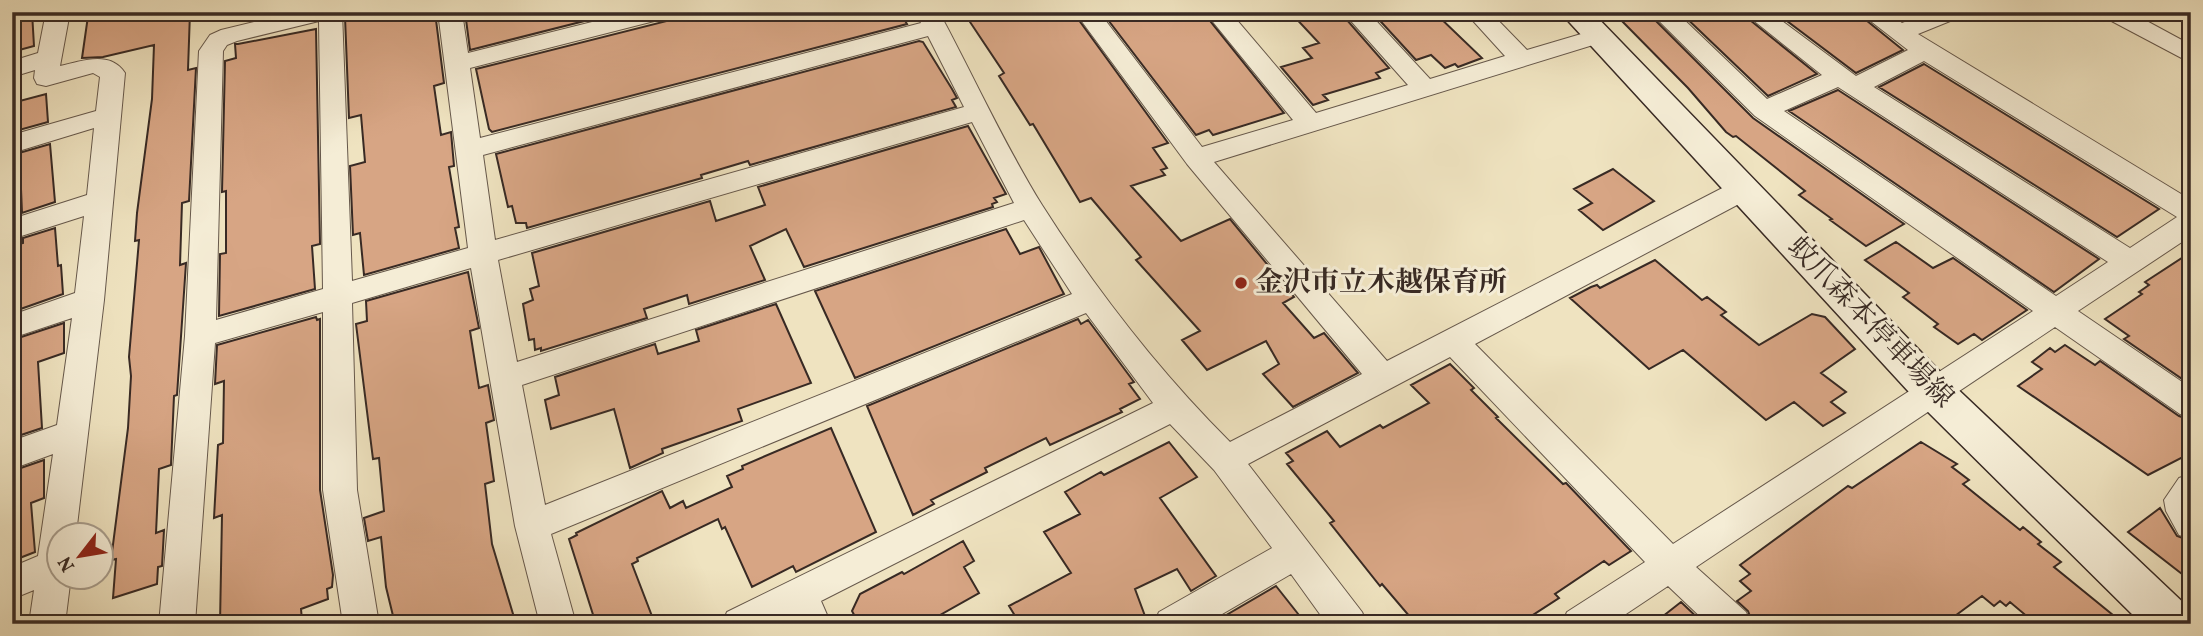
<svg xmlns="http://www.w3.org/2000/svg" width="2203" height="636" viewBox="0 0 2203 636" font-family="Vollkorn,'Noto Serif JP',serif">
  <rect width="100%" height="100%" fill="#efe3c0"/>
  <filter id="stains"><feTurbulence type="fractalNoise" baseFrequency=".00286" numOctaves="4"/><feColorMatrix values="0 0 0 0 .2 0 0 0 0 .09 0 0 0 0 .02 0 0 0 .5 -.17"/></filter>
  <radialGradient id="worn" r=".72"><stop offset=".6" stop-color="#630" stop-opacity="0"/><stop offset="1" stop-color="#630" stop-opacity=".3"/></radialGradient>
  <path fill="#d7a584" stroke="#382a24" stroke-width="2" d="M12,12H32L34,46L12,52Z
    M106,12H190L188,70L196,68L189,201L182,203L180,265L186,263L177,395L174,396L171,465L159,469L156,533L164,530L162,566L158,567L157,584L113,598L116,559L111,560L128,428L131,376L129,357L139,240L135,241L137,213L152,99L154,45L103,57L82,58L88,16Z
    M366,12H435L444,83L434,86L441,135L451,132L454,166L449,167L459,227L455,228L459,248L364,275L360,233L353,235L350,166L365,162L361,115L349,118L345,17Z
    M465,12H620L470,50Z
    M676,12H900L907,24L492,132L489,129L476,69L671,20Z
    M973,12H1073L1168,143L1153,148L1167,168L1161,170L1165,175L1131,186L1181,241L1230,219L1294,297L1283,303L1314,338L1324,333L1358,373L1293,407L1263,374L1279,364L1266,341L1207,370L1182,340L1200,331L1136,260L1141,257L1091,198L1080,202L1033,124L1030,125L999,76L1004,73L968,19L976,17Z
    M1102,12H1203L1284,113L1213,135L1209,130L1196,135Z
    M1290,12H1340L1389,68L1376,73L1380,78L1323,95L1328,100L1313,105L1281,67L1312,58L1303,48L1319,43Z
    M1372,12H1434L1482,58L1458,67L1455,64L1445,68L1431,55L1416,60Z
    M1613,12H1647L1753,118L1904,224L1866,246L1830,220L1832,219L1799,195L1805,191L1736,136L1733,137L1726,132L1688,88Z
    M1680,12H1740L1817,74L1768,96Z
    M1775,12H1856L1903,50L1856,73Z
    M316,29L320,244L312,246L315,289L219,316L220,254L226,253V191L222,192L225,61L236,58L235,44H238Z
    M919,41L923,42L952,89L957,98L952,100L956,107L750,165L748,161L701,175L702,178L527,228L526,223H516L512,206L508,207L496,154Z
    M1924,64L2159,209L2117,237L1879,87Z
    M1838,90L2099,259L2054,292L1789,111Z
    M46,94L48,122L12,132V103Z
    M968,126L1006,194L994,198L997,202L992,204L993,207L804,267L786,229L750,246L765,280L689,304L687,295L644,309L647,318L541,351V348L535,350L534,339L529,340L523,304L533,300L530,289L539,286L532,253L710,201L716,221L765,205L758,187Z
    M50,144L55,202L22,213L20,165L12,167V155Z
    M1613,169L1654,201L1603,230L1579,210L1592,203L1574,189Z
    M55,228L58,266L61,265L63,294L12,312V246L23,243V238Z
    M1006,229L1020,254L1039,247L1064,294L855,378L815,291Z
    M1896,242L1933,268L1953,258L2027,310L1982,340L1974,334L1958,344L1934,327L1938,324L1903,297L1909,293L1865,260Z
    M2191,252V385L2124,339L2129,336L2105,319L2142,294L2139,292L2149,285L2145,282Z
    M1655,260L1702,300L1707,297L1726,312L1721,315L1759,345L1812,314L1825,317L1855,349L1821,373L1846,392L1831,402L1845,413L1823,426L1794,402L1766,420L1683,350L1649,369L1570,298L1591,287L1597,285L1600,288Z
    M468,272L479,328L470,331L479,388L488,385L494,420L486,423L494,481L485,484L492,544L516,624H395L386,587L381,537L368,541L364,518L384,511L379,458L373,459L356,324L367,321L366,301Z
    M776,304L811,383L738,409L742,421L662,449L663,453L630,468L614,409L551,429L545,400L559,395L555,377L655,344L658,354L699,341L696,330Z
    M316,317L317,320L320,319V490L333,575L332,587L327,589L328,599L301,609L302,620L289,624H220L222,515L214,518L218,445L223,443L224,381L215,384L217,345Z
    M1078,319L1081,324L1088,320L1134,382L1129,384L1140,399L1120,409L1122,412L1050,445L1046,438L985,468L987,472L931,500L934,504L913,515L867,406Z
    M64,323V353L38,362L42,428L12,438V340Z
    M2065,345L2095,365L2100,361L2179,416L2191,420V453L2148,475L2018,386L2042,369L2032,362L2050,348L2055,352Z
    M1450,364L1474,388L1471,390L1498,417L1496,418L1563,484L1566,483L1631,551L1609,565L1604,561L1555,594L1559,598L1519,624H1416L1382,584L1380,586L1330,523L1334,521L1287,464L1293,461L1286,453L1327,431L1340,447L1380,425L1383,428L1429,403L1411,385Z
    M831,428L876,532L796,572L793,566L752,587L725,527L722,529L718,519L637,558L638,561L632,564L655,624H596L569,539L577,535L576,533L662,491L670,508L683,501L686,508L732,487L727,476L743,469L742,466Z
    M1169,442L1197,477L1160,498L1216,576L1191,591L1177,569L1135,589L1145,616L1130,624H1020L1009,606L1071,573L1044,532L1080,514L1065,492L1101,472L1104,475Z
    M1921,442L1957,464L1952,467L1969,480L1963,484L2020,530L2023,527L2041,542L2038,544L2061,562L2054,567L2124,624H2036L2010,602L2006,606L2000,601L1994,606L1982,596L1944,624H1753L1748,611L1737,601L1751,591L1740,581L1750,574L1740,565L1848,486L1852,488Z
    M44,460V498L31,503L35,552L12,561V471Z
    M2160,508L2177,536L2191,541V581L2128,532Z
    M963,541L974,561L964,567L979,593L924,624H859L852,611L860,594L902,572L904,574Z
    M1276,586L1306,624H1211Z
    M1681,602L1704,624H1653Z"/>
  <g fill="none" stroke-linecap="round" stroke-linejoin="round">
    <defs>
      <path id="minor" d="M46,12H70L60,66C82,61 110,50 125,73L104,300L76,534H60V576H71L65,624H29L34,590L12,599V567L38,556L53,454L12,469V441L57,425L72,318L12,338V315L75,293L84,216L12,239V219L87,195L94,128L12,153V135L96,111L100,77L93,73L46,86L37,84L34,78L35,70L12,77V61L38,53Z
        M207,12H252L248,17C236,20 223,20 211,17Z
        M295,12H342L352,281L468,248L438,12H462L468,53L632,12H674L670,17L470,68L480,138L921,23L915,12H939C973,75 1004,144 1042,205C1096,290 1159,371 1230,442L1362,374L1187,164L1075,12H1099L1202,147L1293,120L1205,12H1230L1316,113L1408,85L1343,12H1368L1430,79L1505,56L1465,12H1490L1527,50L1598,29L1606,31L1610,36L1606,41L1214,162L1387,361L1734,182L1744,180L1754,182L1758,189L1754,196L1475,344L1673,544L2033,311L1755,116L1650,12H1676L1767,99L1822,75L1743,12H1770L1856,76L1908,50L1859,12H1887L1902,23L1931,12H1964L1960,17L1918,34L2191,200V236L2078,311L2191,388V418L2180,414L2055,327L1696,567L1746,612L1751,624H1708L1668,586L1611,624H1562L1567,612L1645,562L1450,357L1248,464L1362,612L1367,624H1327L1291,574L1205,624H1154L1159,612L1272,548L1214,470L1170,424L821,601L831,624H795L792,616L777,624H722L727,612L1153,403L1086,313L551,534L576,624H540L515,526L471,268L352,303L357,490L379,624H343L323,490V312L215,343L195,624H159L185,336L199,51L210,35L221,30ZM319,21L323,289L216,320L223,51L227,45L237,41ZM928,36L964,107L495,240L483,155ZM1924,61L2177,217L2130,248L1874,87ZM1838,87L2108,262L2056,296L1784,111ZM972,122L1014,203L517,362L498,260ZM1024,220L1072,294L545,505L522,385Z
        M2100,12H2130L2191,45V63L2104,17Z
        M2191,474V539L2179,535L2166,511L2164,500L2179,478Z"/>
      <path id="secondary" d="M1560,12H1592L1948,380L2190,609L2191,624H2142L1920,404Z"/>
    </defs>
    <use href="#minor" stroke="#66584b" stroke-width="2"/>
    <use href="#secondary" stroke="#382a24" stroke-width="3"/>
    <use href="#minor" fill="#f5edd6" fill-rule="evenodd"/>
    <use href="#secondary" fill="#f5edd6" fill-rule="evenodd"/>
  </g>
  <circle fill="#8f2418" stroke="#f5edd6" stroke-width="2.5" cx="1241" cy="283" r="7"/>
  <g text-anchor="middle" dominant-baseline="central" stroke-width="6" stroke-linejoin="round" paint-order="stroke">
    <g font-size="28" font-weight="bold" fill="#382a24" stroke="#f5edd6" text-anchor="start">
      <text x="1255" y="283">金沢市立木越保育所</text>
    </g>
    <g font-size="28" fill="#382a24" stroke="#f5edd6">
      <text transform="translate(1870 323) rotate(46)">蚊爪森本停車場線</text>
    </g>
  </g>
  <rect width="2203" height="636" fill="none" stroke="#efe3c0" stroke-width="42"/>
  <rect x="14" y="14" width="2175" height="608" fill="none" stroke="#382a24" stroke-width="3.5"/>
  <rect x="21" y="21" width="2161" height="594" fill="none" stroke="#382a24" stroke-width="2"/>
  <g transform="translate(80 556) rotate(239)"><circle r="33" fill="#f5edd6" stroke="#a99f8f" stroke-width="2"/>
  <path d="M0-5L12 26L0 18L-12 26Z" fill="#8f2418"/>
  <text y="-10" font-size="19" font-weight="bold" text-anchor="middle" fill="#382a24">N</text>
  </g>
  <rect width="100%" height="100%" filter="url(#stains)"/>
  <rect width="100%" height="100%" fill="url(#worn)"/>
</svg>
